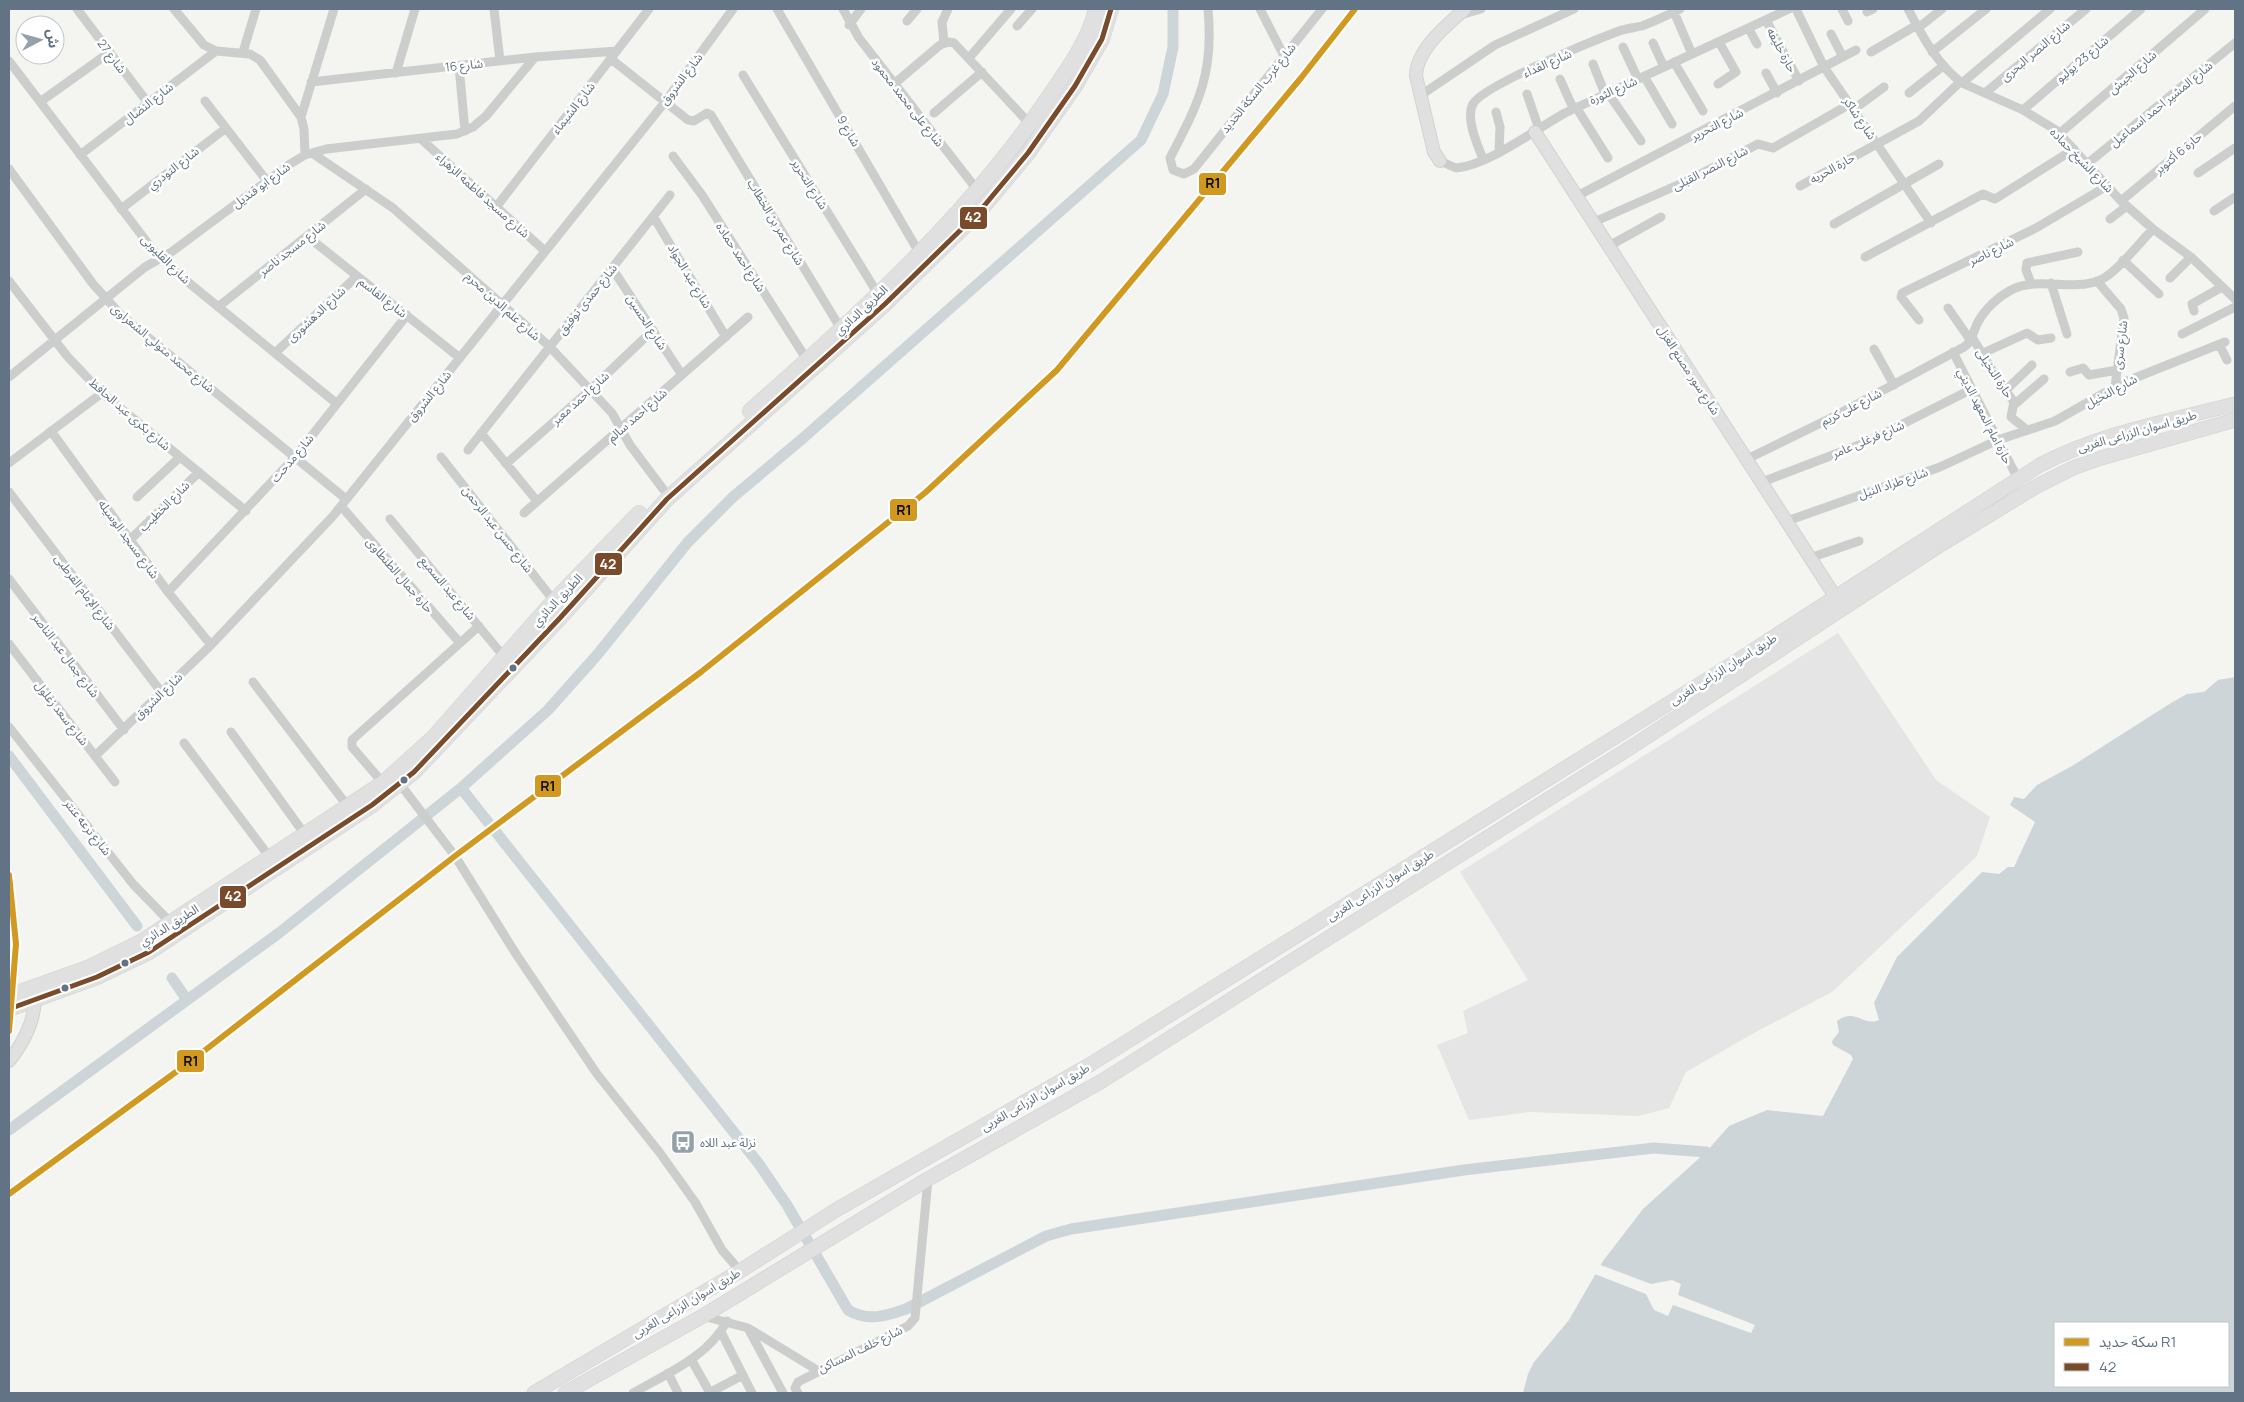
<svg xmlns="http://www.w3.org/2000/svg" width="2244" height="1402" viewBox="0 0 2244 1402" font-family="Manrope,'Noto Sans Arabic',sans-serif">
  <rect width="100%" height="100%" fill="#f4f4f1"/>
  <path fill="#e4e5e4" d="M1838,633L1936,780L1990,817L1977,856L1832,992L1754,1033L1686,1072L1669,1108L1638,1116L1529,1112L1469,1120L1437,1045L1468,1033L1463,1011L1528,980L1460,872Z"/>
  <path fill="#cdd5d8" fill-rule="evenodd" d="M2235,677V1393H1523L1528,1374L1534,1362L1569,1320L1603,1261L1643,1209L1706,1152L1729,1126L1767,1110L1823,1116L1853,1059L1851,1055L1833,1045L1832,1041L1839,1032L1837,1021C1856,1007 1862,1027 1879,1020L1874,1003L1897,957L1982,872L1999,874L2008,867H2014L2035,822L2010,805L2014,797L2024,799L2037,785L2072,766L2171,703L2187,694L2204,692L2218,680ZM2055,1323H2228V1386H2055Z"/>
  <path fill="#f4f4f1" d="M1598,1264L1651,1284L1672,1280L1681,1284L1678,1295L1755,1325L1751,1333L1673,1305L1668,1316L1654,1310L1646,1294L1592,1273Z"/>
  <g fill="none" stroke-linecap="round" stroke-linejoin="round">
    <path stroke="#cdd5d8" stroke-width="11" d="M9,756L137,926
      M461,788L759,1164L787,1205L848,1310C868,1322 886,1316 906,1309L1046,1236L1071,1229L1464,1170L1654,1148L1706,1152
      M172,978L187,1000
      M9,1130L279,933L461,788L548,710L597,655L688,542L733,497L802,439L1141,140L1163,94L1173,47V9"/>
    <defs>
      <path id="secondary" d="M1535,132L1840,604
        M1440,161L1434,152L1416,76C1416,50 1446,26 1465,9
        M9,1061C23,1044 38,1016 34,993"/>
      <path id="primary" d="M534,1393L740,1271L836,1210L1091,1064L1732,664L2040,465C2101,433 2170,421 2235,404
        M565,1393L703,1316L928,1179L1102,1081L1636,744L1937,547L2037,486L2073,468L2101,458L2235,420"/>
      <path id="highway" d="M750,411C858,315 966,219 1048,98C1066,71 1089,41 1096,9
        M9,996L90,967L141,942L383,783L433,738L549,606L639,513
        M9,1009L97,977L149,952L372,805L414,772L560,618L667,499L885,304L979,212L1028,153L1075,86L1102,39L1111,9"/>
    </defs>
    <use href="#secondary" stroke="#d1d2d2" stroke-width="14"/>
    <use href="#primary" stroke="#cfd0d0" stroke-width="15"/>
    <use href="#highway" stroke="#d0d2d1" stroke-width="16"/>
    <path stroke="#cccece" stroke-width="9" d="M77,9L148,103
      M174,9L204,45L216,51L250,54L260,60L301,117L304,129L305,155
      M494,9L500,61
      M777,9L920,254
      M843,9L859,38L978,191
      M1208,9C1214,74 1199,102 1170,158L1173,170L1184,174L1194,169L1322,9
      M1260,9L1284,56
      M1796,9L1824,67L1931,223
      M1842,9L1848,21
      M1908,9C1923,37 1936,63 1962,83L2023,110L2056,130L2121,201L2153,229L2191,257L2235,299
      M1674,12L1692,54
      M1867,12L1873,9
      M1460,15L1481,9
      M1766,20L1799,81
      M907,21L917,9
      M849,25L861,9
      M1017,26L1032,9
      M1918,28L1942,9
      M1749,29L1757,44
      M1831,34L1843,57
      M944,43L942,22L948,9
      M1653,43L1664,67
      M1623,47L1638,79
      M243,52L256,9
      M1871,52L1917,25
      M1932,52L1986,9
      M969,58L1011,9
      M611,59L688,120L694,121L707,113L711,115L841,329
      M9,61L153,250L178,274L336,403
      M1674,62L1703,111
      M1593,64L1605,94
      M459,66L465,131
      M396,73L415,9
      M1766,73L1777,93
      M743,75L878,294
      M1644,76L1672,124
      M1560,79L1573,108
      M311,82L535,57L617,51
      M1962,83L2050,9
      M894,84L940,45L949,42L954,43L1030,124
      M1718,84L1736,72L1719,42
      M1608,93L1641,141
      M1909,93L1943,66
      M1985,93L2086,9
      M1527,94L1539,129
      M1421,95L1495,45L1574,9
      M205,101L267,181
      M40,102L110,52
      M1576,107L1608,158
      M1854,109L1884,87
      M2023,110L2141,9
      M1496,112L1500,127L1499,151
      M934,113L982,72
      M301,117L334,9
      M2059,134L2205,9
      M421,139L545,251
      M312,153L393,208L549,346L612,413L630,445L663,489
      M80,155L216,51
      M673,156L702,195L807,360
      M1483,159C1478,146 1465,118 1473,104C1482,86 1595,40 1619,31C1627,28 1634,28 1642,26C1655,21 1668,15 1680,9
      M1440,161L1456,168C1489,165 1536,129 1565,113L1789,9
      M2087,164L2235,43
      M9,169L93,284L122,316L346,499
      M2198,173L2235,148
      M1800,186L1919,121L1960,82
      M1577,196L1856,50
      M2121,201L2235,106
      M497,206L649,9
      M121,209L226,128
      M2214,211L2235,197
      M653,216L726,337
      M2110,219L2127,206
      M1594,222L1689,180L1758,144L1773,148L1850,104
      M1834,224L1939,164
      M307,236L460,358
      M1609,246L1661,217
      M1865,257L1983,194L1995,199L2074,149
      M2123,260L2159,294
      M612,268L682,375
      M2170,278L2191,257
      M9,281L67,356L102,393L246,511
      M2097,281L2121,309L2124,318L2115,387
      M2031,283L2026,270L2027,263L2078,252
      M2051,283L2067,334
      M218,307L366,189
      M1948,308L1971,341
      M2194,311L2192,304L2222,287
      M1919,320L1901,297L1902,293L2036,228L2107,186
      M2182,334L2235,307
      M1972,337L2002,386L2014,402L2011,417L2027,430
      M2219,344L2227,360
      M1874,349L1894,385
      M1953,352L2018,479
      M275,353L357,276
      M1981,354L2027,333L2038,340L2051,338
      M2070,372L2083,368L2089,375L2117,370
      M9,377L145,267L170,253L290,164L305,155L326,149L457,134L473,127L486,116L535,57
      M2005,391L2032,365
      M2015,404L2044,379
      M51,431L168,592L211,645
      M481,433L537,501
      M468,450L670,195
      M441,457L554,601
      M1747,459L1831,418L1964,347C1973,341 1973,331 1978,322C1985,309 1998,297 2011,290C2038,276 2070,291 2098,281C2115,275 2139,243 2153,229
      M9,463L102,393
      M506,464L591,389L653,330
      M1762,482L1867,442L1972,389
      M9,492L162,693
      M137,497L180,457
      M341,506L460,643
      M524,513L748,317
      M390,519L505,658
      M1787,521L1940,467L1998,440L2055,421L2122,383L2225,342
      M130,540L199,472
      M1810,558L1859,541
      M9,579L124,730
      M168,592L295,457L407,315
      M9,644L115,782
      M253,682L349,808
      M9,727L133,884L172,924
      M231,732L306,836
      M184,743L271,859
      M95,756L211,645L333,516L665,102L733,9
      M383,783L352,747V740L479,626
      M400,784L455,856L516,954L597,1074L660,1153L695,1202L722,1250L740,1271
      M703,1316L748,1328L817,1370
      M749,1330L783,1393
      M721,1332L752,1393
      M691,1359L710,1393
      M668,1373L678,1393
      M633,1393C666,1374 708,1357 727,1321
      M709,1393L743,1375
      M798,1393L795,1388L798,1382L908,1326L915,1318L928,1179"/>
    <use href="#secondary" stroke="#e0e0e1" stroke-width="12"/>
    <use href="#primary" stroke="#e0e0e1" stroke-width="14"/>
    <use href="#highway" stroke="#e0e0e1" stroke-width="15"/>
    <path stroke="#c2c4c4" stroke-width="3" stroke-dasharray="8 4" stroke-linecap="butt" d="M9,875L16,944L9,1031"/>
    <defs>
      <path id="bus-1" d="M9,1009L97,977L149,952L372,805L414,772L560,618L667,499L885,304L979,212L1028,153L1075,86L1102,39L1111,9"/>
    </defs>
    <use href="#bus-1" stroke="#fff" stroke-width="9"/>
    <use href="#bus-1" stroke="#7a4b2a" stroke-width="5"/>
    <defs>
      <path id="rail-1" d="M9,875L16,944L9,1031
        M9,1194L195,1058L455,856L701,672L926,492L1057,370L1301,78L1355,9"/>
    </defs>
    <use href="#rail-1" stroke="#fff" stroke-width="10"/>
    <use href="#rail-1" stroke="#d29921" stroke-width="6"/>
  </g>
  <defs>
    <symbol id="bus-square" viewBox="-11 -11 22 22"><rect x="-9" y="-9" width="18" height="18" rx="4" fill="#94a0aa" stroke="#fff"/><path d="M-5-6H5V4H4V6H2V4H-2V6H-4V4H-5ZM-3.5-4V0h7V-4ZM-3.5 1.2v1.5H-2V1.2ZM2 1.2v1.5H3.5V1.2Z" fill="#fff"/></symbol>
  </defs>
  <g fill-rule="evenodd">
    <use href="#bus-square" x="669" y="1128" width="28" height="28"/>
  </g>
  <g fill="#617384" stroke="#fff" stroke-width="2">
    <circle cx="513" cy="668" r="4.5"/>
    <circle cx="404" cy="780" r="4.5"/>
    <circle cx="125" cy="963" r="4.5"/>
    <circle cx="65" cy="988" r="4.5"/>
  </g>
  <g text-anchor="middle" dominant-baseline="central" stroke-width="5" stroke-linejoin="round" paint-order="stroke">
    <g font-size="12" fill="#617384" stroke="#fff">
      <text transform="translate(1782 50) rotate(62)">حارة خليفه</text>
      <text transform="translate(2035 51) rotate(-40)">شارع النصر البحرى</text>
      <text transform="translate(112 56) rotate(53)">شارع 27</text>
      <text transform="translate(2082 59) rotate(-40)">شارع 23 يوليو</text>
      <text transform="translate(1547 63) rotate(-24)">شارع الفداء</text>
      <text transform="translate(464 65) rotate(-6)">شارع 16</text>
      <text transform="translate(2132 72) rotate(-41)">شارع الجيش</text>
      <text transform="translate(681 79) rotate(-53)">شارع الشروق</text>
      <text transform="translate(1258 88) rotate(-51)">شارع غرب السكة الحديد</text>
      <text transform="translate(1613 90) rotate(-24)">شارع الثورة</text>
      <text transform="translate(908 102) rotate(52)">شارع على محمد محمود</text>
      <text transform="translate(148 103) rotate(-38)">شارع النضال</text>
      <text transform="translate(2161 104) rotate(-39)">شارع المشير احمد اسماعيل</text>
      <text transform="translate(573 108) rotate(-52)">شارع الشيماء</text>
      <text transform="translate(1860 118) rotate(56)">شارع شاكر</text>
      <text transform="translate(1717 124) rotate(-27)">شارع التحرير</text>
      <text transform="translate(849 131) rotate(60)">شارع 9</text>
      <text transform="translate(2178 153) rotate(-40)">حارة 6 أكتوبر</text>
      <text transform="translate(2082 160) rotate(46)">شارع الشيخ حماده</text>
      <text transform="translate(173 168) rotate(-38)">شارع التودري</text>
      <text transform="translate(1710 168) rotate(-27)">شارع النصر القبلى</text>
      <text transform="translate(1832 168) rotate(-29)">حارة الحريه</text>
      <text transform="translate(810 184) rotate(58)">شارع التحرير</text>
      <text transform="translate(261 185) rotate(-36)">شارع ابو قنديل</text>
      <text transform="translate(483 195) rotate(42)">شارع مسجد فاطمه الزهراء</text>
      <text transform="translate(776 222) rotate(59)">شارع عمر بن الخطاب</text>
      <text transform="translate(292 248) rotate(-38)">شارع مسجد ناصر</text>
      <text transform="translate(1991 251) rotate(-26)">شارع ناصر</text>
      <text transform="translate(741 257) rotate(57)">شارع احمد حماده</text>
      <text transform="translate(166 259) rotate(45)">شارع القليوبى</text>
      <text transform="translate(690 276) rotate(59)">شارع عبد الجواد</text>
      <text transform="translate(383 297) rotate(38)">شارع القاسم</text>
      <text transform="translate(587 299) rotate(-51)">شارع حمدى توفيق</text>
      <text transform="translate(503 306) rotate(42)">شارع علم الدين محرم</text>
      <text transform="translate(861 310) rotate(-43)">الطريق الدائري</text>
      <text transform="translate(316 314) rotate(-43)">شارع الدهشورى</text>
      <text transform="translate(647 322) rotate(57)">شارع الحسين</text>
      <text transform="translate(2120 345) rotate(-83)">شارع سرى</text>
      <text transform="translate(163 348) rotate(40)">شارع محمد متولي الشعراوى</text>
      <text transform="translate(1689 370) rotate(57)">شارع سور مصنع الغزل</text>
      <text transform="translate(1995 373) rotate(57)">حارة النخيلى</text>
      <text transform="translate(2111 391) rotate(-28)">شارع النخيل</text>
      <text transform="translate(429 396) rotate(-51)">شارع الشروق</text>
      <text transform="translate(580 398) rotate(-42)">شارع احمد معبر</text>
      <text transform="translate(1851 407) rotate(-27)">شارع على كريم</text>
      <text transform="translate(130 414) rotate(41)">شارع بكرى عبد الحافظ</text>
      <text transform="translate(637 415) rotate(-41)">شارع احمد سالم</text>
      <text transform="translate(1985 416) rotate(63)">حارة امام المعهد الديني</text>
      <text transform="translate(2137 431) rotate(-16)">طريق اسوان الزراعى الغربى</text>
      <text transform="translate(1868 439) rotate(-23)">شارع فرغلى عامر</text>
      <text transform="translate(292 458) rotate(-50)">شارع مدحت</text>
      <text transform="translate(1893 483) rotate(-19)">شارع طراد النيل</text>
      <text transform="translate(164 506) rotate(-45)">شارع الخطيب</text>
      <text transform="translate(498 529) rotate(52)">شارع حسن عبد الرحمن</text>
      <text transform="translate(129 539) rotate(54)">شارع مسجد الوسيله</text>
      <text transform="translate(400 575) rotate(49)">حارة جمال الطنطاوى</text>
      <text transform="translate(448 588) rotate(50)">شارع عبد السميع</text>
      <text transform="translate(85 592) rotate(53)">شارع الإمام القرطبى</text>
      <text transform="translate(557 600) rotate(-47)">الطريق الدائري</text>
      <text transform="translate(66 655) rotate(53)">شارع جمال عبد الناصر</text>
      <text transform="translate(1723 669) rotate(-32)">طريق اسوان الزراعى الغربى</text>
      <text transform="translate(158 696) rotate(-44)">شارع الشروق</text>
      <text transform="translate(62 713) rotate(52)">شارع سعد زغلول</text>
      <text transform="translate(88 827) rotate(52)">شارع ترعه عنتر</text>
      <text transform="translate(1380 885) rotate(-32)">طريق اسوان الزراعى الغربى</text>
      <text transform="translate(169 925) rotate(-32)">الطريق الدائري</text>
      <text transform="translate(1035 1097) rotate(-30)">طريق اسوان الزراعى الغربى</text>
      <text transform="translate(686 1303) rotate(-31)">طريق اسوان الزراعى الغربى</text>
      <text transform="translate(860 1349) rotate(-26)">شارع خلف المساكن</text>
    </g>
    <g font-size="12" fill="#617384" stroke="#fff" text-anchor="start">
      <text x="700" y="1142">نزلة عبد اللاه</text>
    </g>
  </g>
  <g stroke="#fff" stroke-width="2">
    <rect x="1198" y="172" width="29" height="24" rx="5" fill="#d29921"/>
    <rect x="959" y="206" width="29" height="24" rx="5" fill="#7a4b2a"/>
    <rect x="889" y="498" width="29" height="24" rx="5" fill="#d29921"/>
    <rect x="594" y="552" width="29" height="24" rx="5" fill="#7a4b2a"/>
    <rect x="534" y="774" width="28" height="24" rx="5" fill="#d29921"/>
    <rect x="219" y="885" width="28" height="24" rx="5" fill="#7a4b2a"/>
    <rect x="176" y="1049" width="29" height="24" rx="5" fill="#d29921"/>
  </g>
  <g font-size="14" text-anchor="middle" font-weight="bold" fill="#fff">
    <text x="973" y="222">42</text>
    <text x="608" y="569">42</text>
    <text x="233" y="901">42</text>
  </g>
  <g font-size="14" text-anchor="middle" font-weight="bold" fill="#111">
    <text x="1213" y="188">R1</text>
    <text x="904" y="515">R1</text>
    <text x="548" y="791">R1</text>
    <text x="191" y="1066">R1</text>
  </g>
  <rect width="2244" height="1402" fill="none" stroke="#617384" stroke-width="20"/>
  <rect x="2054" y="1322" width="175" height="65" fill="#ffffff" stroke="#c0c7ce"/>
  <rect x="2064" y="1338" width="25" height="8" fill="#d29921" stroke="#c0c7ce"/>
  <text x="2099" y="1347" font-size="15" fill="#617384">سكة حديد R1</text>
  <rect x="2064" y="1363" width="25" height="8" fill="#7a4b2a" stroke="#c0c7ce"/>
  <text x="2099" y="1372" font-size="15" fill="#617384">42</text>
  <g transform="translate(40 40) rotate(84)"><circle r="24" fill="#ffffff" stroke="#c0c7ce"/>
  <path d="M0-4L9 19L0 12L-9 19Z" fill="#94a0aa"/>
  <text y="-8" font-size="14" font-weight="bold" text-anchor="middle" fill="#617384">ش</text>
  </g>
</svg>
